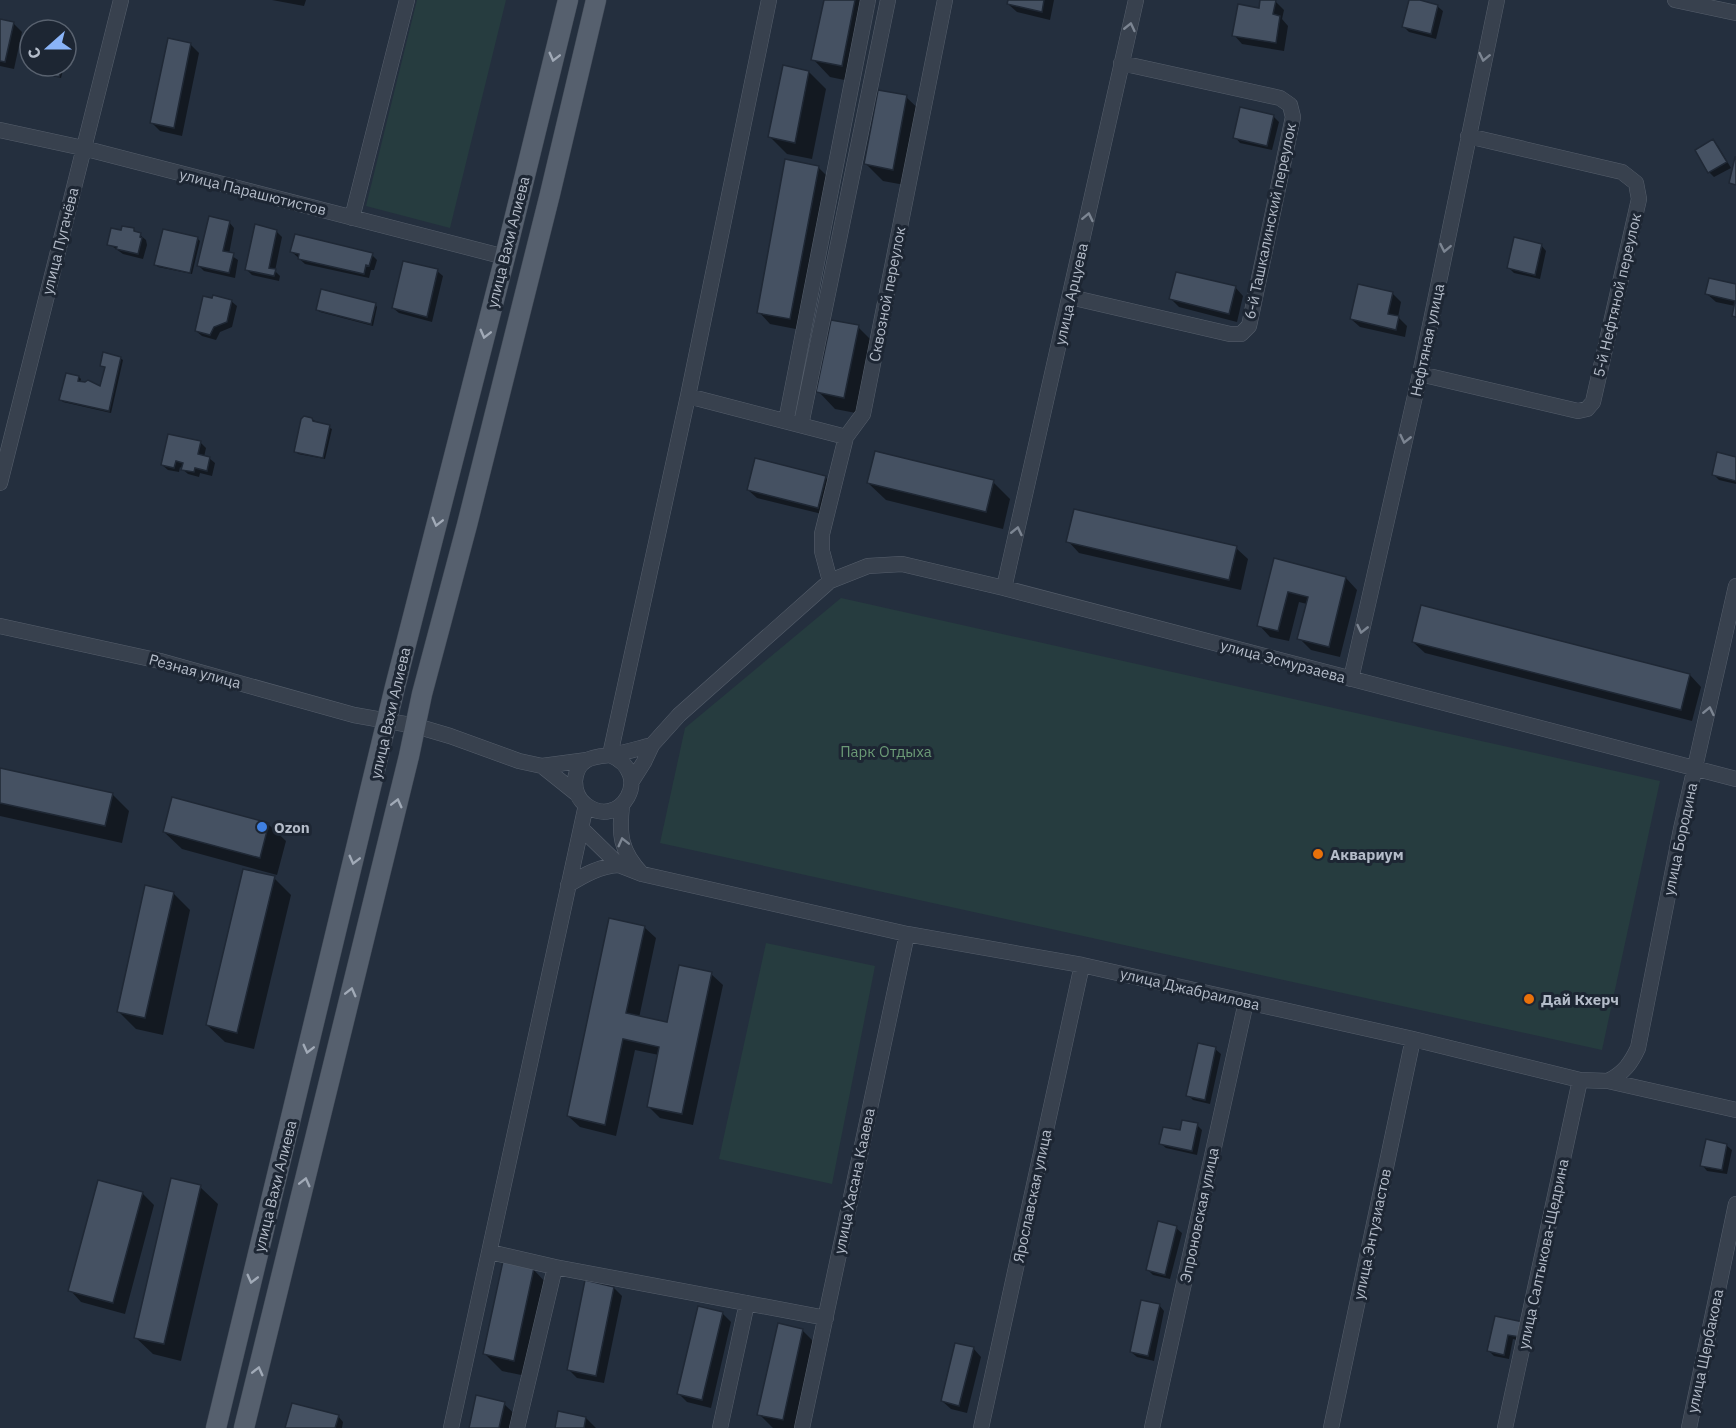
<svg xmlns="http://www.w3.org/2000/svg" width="1736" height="1428" viewBox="0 0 1736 1428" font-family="'IBM Plex Sans',sans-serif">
  <rect width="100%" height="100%" fill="#242f3e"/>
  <path fill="#263c3f" d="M417,0H506L450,228L366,206Z
    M841,598L1660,781L1602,1050L660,843L685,728Z
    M766,943L875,966L832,1184L719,1159Z"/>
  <path fill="#0007" d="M272,0H306L304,6Z
    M826,0H876L859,83L830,77L813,59Z
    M1009,0H1054L1050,20L1017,12L1008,4Z
    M1262,0L1275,1L1284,10L1282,19L1288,26L1284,51L1242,44L1234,35L1260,10Z
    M1410,0L1437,6L1443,11L1436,39L1409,32L1404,27Z
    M0,20L14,24L22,32L14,69L0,66Z
    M66,43L70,46L66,59Z
    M191,45L199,53L182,136L160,131L152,123Z
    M35,66H64L61,78L37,72L34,70Z
    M809,72L826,89L812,159L787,154L770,137Z
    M906,97L924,114L910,186L883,181L866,164Z
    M1273,116L1279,122L1272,150L1240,143L1235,137Z
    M1713,141L1718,146L1731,168L1714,177L1709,172Z
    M818,167L829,178L801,330L770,324L759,312Z
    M229,222L234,228L229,254L238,260L235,278L204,271L199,266Z
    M134,230L146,240L147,245L143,259L123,254L109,244L122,232Z
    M164,230L198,239L200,241L192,274L158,267L156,265Z
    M276,231L282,237L275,271L280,276L279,281L252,275L246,269Z
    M1541,245L1546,251L1540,279L1514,273L1509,268Z
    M292,252L372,255L377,260L374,270H371L369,278L305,264Z
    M437,271L443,276L432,322L399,313L393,308Z
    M1736,285V318L1733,315L1735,306L1716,302L1707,294Z
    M1235,287L1243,296L1237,322L1179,307L1171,299Z
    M1393,294L1401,302L1398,317L1407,326L1405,337L1360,327L1351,319Z
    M231,301L237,306L232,327L220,332L216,340L202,336L196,331Z
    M375,304L377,307L373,326L320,312L317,310Z
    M858,327L875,344L861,414L835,409L818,391Z
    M120,358L123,360L111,413L63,402L61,400L79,377L81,379L80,383L101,388L106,368L102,365Z
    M311,419L332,429L325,459L298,454L296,451Z
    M200,442L206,448L204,457L209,458L215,463L212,476L200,473L199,477L188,474L180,467L179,472L168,470L162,465Z
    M1736,458V484L1719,480L1714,475Z
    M825,477L834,485L826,515L757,498L748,490Z
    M993,482L1010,499L1003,529L886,500L868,483Z
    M1068,541L1236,548L1248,559L1241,590L1079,553Z
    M1275,560L1346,578L1357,590L1340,657L1311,650L1299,638L1307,604L1299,602L1289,641L1270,637L1259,625Z
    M1413,642L1690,675L1701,687L1692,721L1425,653Z
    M0,769L112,794L129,811L122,843L0,816Z
    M268,824L286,841L277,875L182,849L164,832Z
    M274,878L291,895L254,1049L225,1042L207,1025Z
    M173,893L190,910L163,1035L136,1029L118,1011Z
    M644,927L656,938L639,1018L668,1024L711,974L723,985L693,1125L660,1118L648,1106L659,1055L635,1050L616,1136L580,1127L568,1116Z
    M1215,1049L1221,1054L1210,1104L1193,1100L1188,1095Z
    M1197,1125L1202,1130L1197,1155L1166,1148L1160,1143Z
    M1726,1145L1732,1150L1727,1174L1707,1171L1702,1165Z
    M200,1187L218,1204L181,1361L153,1354L135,1337Z
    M142,1193L154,1205L125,1314L81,1302L70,1290Z
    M1176,1228L1182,1233L1170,1279L1153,1275L1147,1269Z
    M533,1269L550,1287L531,1377L502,1371L485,1354Z
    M614,1288L622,1296L604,1383L577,1378L568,1369Z
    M1159,1305L1164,1311L1154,1361L1137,1357L1131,1352Z
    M723,1314L731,1322L711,1408L687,1402L679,1394Z
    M1496,1318L1525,1342L1513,1339L1509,1359L1494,1356L1489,1351Z
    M802,1330L820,1348L802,1428H773L759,1414Z
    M973,1348L981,1357L967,1413L951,1409L942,1401Z
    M504,1404L522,1421L520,1428H470Z
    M338,1416L343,1422L342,1428H287Z
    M586,1418L596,1428H556Z"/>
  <path fill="#455162" stroke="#1f2835" stroke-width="1.5" d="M824,0H855L842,66L811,60Z
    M1008,0H1044L1042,12L1007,4Z
    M1260,0H1276L1273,14L1280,16L1276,43L1232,36L1238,4L1259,8Z
    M1409,0H1420L1438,5L1431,34L1402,27Z
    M0,19L14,22L5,62L0,61Z
    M168,38L191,43L174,128L150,123Z
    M783,65L809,71L795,143L768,137Z
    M34,66H62L59,77L33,70Z
    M878,90L907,95L893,170L864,164Z
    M1240,107L1274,115L1267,146L1233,138Z
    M1713,139L1727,162L1708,173L1695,150Z
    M1735,157H1736V185L1729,183Z
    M785,159L819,166L790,319L757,313Z
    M209,216L230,221L223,251L234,253L229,273L197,266Z
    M255,224L277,230L269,268L276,269L274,276L245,270Z
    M122,226L134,228V231L141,233L140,237L142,238L138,254L116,249L117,247L107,245L111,228L121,230Z
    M163,229L198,237L190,273L154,265Z
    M295,234L373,253L369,266L366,265L364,274L298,259L299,254L290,252Z
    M1514,237L1542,244L1535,275L1507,268Z
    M403,261L438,269L427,317L392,308Z
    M1176,272L1236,286L1229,314L1169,299Z
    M1709,278L1736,284V317L1732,316L1735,301L1705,294Z
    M1358,284L1393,292L1388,314L1399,316L1396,330L1350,319Z
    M321,289L376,303L371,324L316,310Z
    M213,295L232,300L227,322L214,327L210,335L195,331L203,296L212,298Z
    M831,320L859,325L844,398L816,392Z
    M103,352L121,357L109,411L59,400L66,373L79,376L78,381L85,382L88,380L100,386L105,367L100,366Z
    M304,416L312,418L313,421L330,425L323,458L294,452L301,419Z
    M168,434L201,441L198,454L210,457L207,471L195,468L194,472L181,470L183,463L176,461L174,468L161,465Z
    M875,451L994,480L986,512L867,483Z
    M1717,452L1736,457V481L1712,475Z
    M755,458L826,476L818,508L747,490Z
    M1074,509L1237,546L1229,580L1066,542Z
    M1274,558L1346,577L1329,647L1297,639L1308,597L1288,592L1278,631L1257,626Z
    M1421,605L1690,674L1681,710L1412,642Z
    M0,768L113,793L105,826L0,803Z
    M172,797L269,823L260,858L163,832Z
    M243,869L275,876L237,1033L206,1025Z
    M145,885L174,892L145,1018L117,1012Z
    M609,918L645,926L626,1013L667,1022L679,965L712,972L682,1114L647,1107L659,1047L623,1039L605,1125L567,1116Z
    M1198,1043L1216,1047L1205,1100L1186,1096Z
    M1182,1120L1198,1123L1192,1151L1159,1144L1163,1127L1180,1130Z
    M1706,1139L1727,1144L1722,1170L1700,1166Z
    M171,1178L201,1185L164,1344L134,1338Z
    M98,1180L143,1192L113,1303L68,1291Z
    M1158,1221L1177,1226L1165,1275L1146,1270Z
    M503,1261L534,1268L514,1361L483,1354Z
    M585,1280L614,1287L596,1376L567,1370Z
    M1141,1300L1160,1304L1148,1356L1130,1352Z
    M698,1306L723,1312L702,1400L677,1394Z
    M1495,1316L1523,1322L1520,1337L1508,1335L1504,1355L1487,1351Z
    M778,1323L803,1329L783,1420L757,1415Z
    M955,1343L974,1347L959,1406L941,1401Z
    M476,1395L505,1402L499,1428H469Z
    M292,1403L339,1415L335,1428H285Z
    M558,1411L586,1417L584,1428H555Z"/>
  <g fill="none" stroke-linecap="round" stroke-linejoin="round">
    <defs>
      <path id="minor" d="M1675,0L1736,13
        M0,130L83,148L505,257
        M352,218L407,0
        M1070,297L1230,334H1241L1249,326L1293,117L1290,105L1280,98L1121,63
        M1420,374L1578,411L1587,409L1593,402L1639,199L1636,183L1622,172L1468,136
        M688,396L846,437
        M786,421L868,0
        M801,425L888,0
        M0,483L121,0
        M830,581L822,551V534L846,437L863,414L945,0
        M1004,588L1136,0
        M0,626L160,661L354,715L416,726L450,736L519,761L542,766L587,760
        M1351,679L1420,374L1497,0
        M610,755L688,396L769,0
        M610,755C655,774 620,831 586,805C579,800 575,791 575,781C577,757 594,757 611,755C625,753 639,748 652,745
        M542,766L577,794
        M632,781L644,762L652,745L679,715L830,581L868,566L902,564L1004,588L1736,779
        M622,805C619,834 620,851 642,874
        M581,828L619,865L642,874L907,934L1082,965L1413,1039L1580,1080L1608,1081L1736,1110
        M568,885C584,875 600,866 619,865
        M1608,1081C1624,1073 1631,1063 1638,1048L1681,829L1736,586
        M490,1252L555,1267L826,1318
        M451,1428L586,805
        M517,1428L555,1267
        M720,1428L747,1303
        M802,1428L907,934
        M981,1428L1082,965
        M1152,1428L1246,1002
        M1331,1428L1413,1039
        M1505,1428L1580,1080
        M1689,1428L1736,1204"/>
      <path id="major" d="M216,1428L395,687L505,257L568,0
        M244,1428L409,756L422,694L467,525L550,194L596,0"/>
    </defs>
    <use href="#minor" stroke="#565f6c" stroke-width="16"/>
    <use href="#major" stroke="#414a57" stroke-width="21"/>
    <use href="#minor" stroke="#38414e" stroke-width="15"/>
    <use href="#major" stroke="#56606e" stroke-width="20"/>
  </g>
  <defs><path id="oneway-chevron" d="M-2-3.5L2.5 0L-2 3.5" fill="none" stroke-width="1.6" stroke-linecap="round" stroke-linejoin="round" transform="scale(1.5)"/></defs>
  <g stroke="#7c8592">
    <use href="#oneway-chevron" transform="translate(1130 27) rotate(-77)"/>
    <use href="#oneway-chevron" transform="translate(1484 57) rotate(102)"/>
    <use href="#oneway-chevron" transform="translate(1088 217) rotate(-78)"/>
    <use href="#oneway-chevron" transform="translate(1445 248) rotate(101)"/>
    <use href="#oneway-chevron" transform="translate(1405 439) rotate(103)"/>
    <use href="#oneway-chevron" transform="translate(1017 531) rotate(-77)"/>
    <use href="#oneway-chevron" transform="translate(1362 629) rotate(103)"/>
    <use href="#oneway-chevron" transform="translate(1709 711) rotate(-78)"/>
    <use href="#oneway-chevron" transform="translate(623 842) rotate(-104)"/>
  </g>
  <g stroke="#a1aab7">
    <use href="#oneway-chevron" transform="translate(554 57) rotate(104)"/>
    <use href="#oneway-chevron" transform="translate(485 334) rotate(104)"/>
    <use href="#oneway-chevron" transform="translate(437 522) rotate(104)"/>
    <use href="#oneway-chevron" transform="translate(397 803) rotate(-76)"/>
    <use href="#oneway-chevron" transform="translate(354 860) rotate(104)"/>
    <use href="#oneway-chevron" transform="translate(351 992) rotate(-76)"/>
    <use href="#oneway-chevron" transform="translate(308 1049) rotate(104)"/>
    <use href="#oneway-chevron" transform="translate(305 1182) rotate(-76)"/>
    <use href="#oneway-chevron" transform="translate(252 1279) rotate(104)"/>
    <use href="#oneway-chevron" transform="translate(258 1371) rotate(-76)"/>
  </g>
  <circle fill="#3f7fe0" stroke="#1d2633" stroke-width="2" cx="262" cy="827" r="6"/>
  <g fill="#e8710a" stroke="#1d2633" stroke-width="2">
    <circle cx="1318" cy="854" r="6"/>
    <circle cx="1529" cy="999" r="6"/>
  </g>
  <g text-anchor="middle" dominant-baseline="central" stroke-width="6" stroke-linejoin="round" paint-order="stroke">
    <g font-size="15" fill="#b4bcc9" stroke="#1d2633">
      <text transform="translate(253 192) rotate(14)">улица Парашютистов</text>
      <text transform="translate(1270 221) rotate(-78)">6-й Ташкалинский переулок</text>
      <text transform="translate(60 241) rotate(-76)">улица Пугачёва</text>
      <text transform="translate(508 242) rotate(-76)">улица Вахи Алиева</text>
      <text transform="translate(887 294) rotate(-79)">Сквозной переулок</text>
      <text transform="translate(1071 294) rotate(-77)">улица Арцуева</text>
      <text transform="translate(1617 295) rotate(-77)">5-й Нефтяной переулок</text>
      <text transform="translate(1427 340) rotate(-78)">Нефтяная улица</text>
      <text transform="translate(1283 661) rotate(15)">улица Эсмурзаева</text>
      <text transform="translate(195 671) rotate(15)">Резная улица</text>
      <text transform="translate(390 713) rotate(-77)">улица Вахи Алиева</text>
      <text transform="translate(1680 839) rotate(-78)">улица Бородина</text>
      <text transform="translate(1190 989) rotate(13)">улица Джабраилова</text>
      <text transform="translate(854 1181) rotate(-78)">улица Хасана Кааева</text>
      <text transform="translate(275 1186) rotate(-76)">улица Вахи Алиева</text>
      <text transform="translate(1032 1196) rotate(-78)">Ярославская улица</text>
      <text transform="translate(1199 1215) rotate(-78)">Эпроновская улица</text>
      <text transform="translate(1372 1234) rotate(-78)">улица Энтузиастов</text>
      <text transform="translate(1543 1254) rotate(-78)">улица Салтыкова-Щедрина</text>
      <text transform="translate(1705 1351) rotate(-78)">улица Щербакова</text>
    </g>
    <g font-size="15" fill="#6b9a76" stroke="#1d2633">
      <text x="886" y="751">Парк Отдыха</text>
    </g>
    <g font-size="15" font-weight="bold" fill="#b4bcc9" stroke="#1d2633" text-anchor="start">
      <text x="274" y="827">Ozon</text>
      <text x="1330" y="854">Аквариум</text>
      <text x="1541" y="999">Дай Кхерч</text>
    </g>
  </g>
  <g transform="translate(48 48) rotate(249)"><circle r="28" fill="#1d2633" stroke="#59626f" stroke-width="1.5"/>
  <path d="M0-4.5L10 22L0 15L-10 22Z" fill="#8ab4f8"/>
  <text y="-9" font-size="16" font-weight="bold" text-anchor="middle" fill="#b4bcc9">С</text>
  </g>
</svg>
